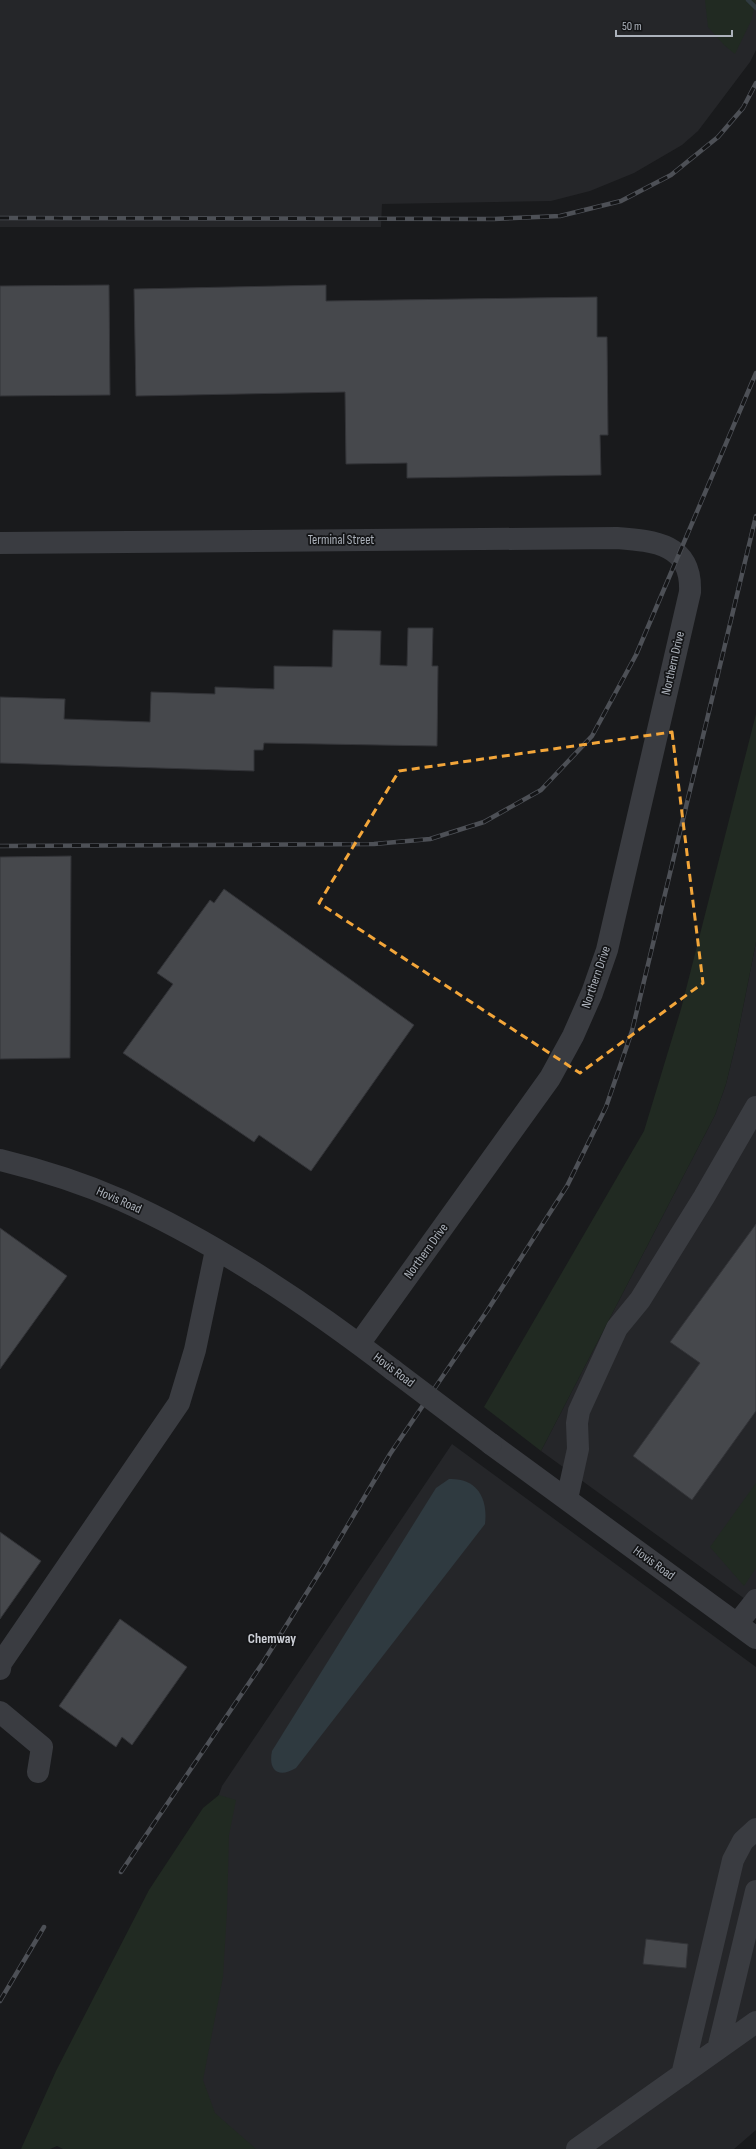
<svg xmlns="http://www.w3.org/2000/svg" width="756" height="2149" viewBox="0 0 756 2149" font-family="'Sofia Sans Condensed',sans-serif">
  <rect width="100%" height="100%" fill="#191a1c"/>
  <path fill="#252629" d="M0,0H756V50L750,62L698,131L682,145L634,173L590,191L551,201L382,204L381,227H0Z
    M756,942V1607L541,1451L715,1115L726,1084L736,1043Z
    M452,1444L756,1667V2130L734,2149H71L157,1969L222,1786Z"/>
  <path fill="#212a22" d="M705,0H756L751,21L735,54L724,45L708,27Z
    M756,714V942L736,1043L726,1084L715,1115L541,1451L484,1407L644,1131L681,1009Z
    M756,1483V1568L744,1586L710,1547Z
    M219,1795L236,1800L229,1835L227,1911L223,1977L203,2080L215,2113L256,2149H63L57,2146L50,2149H21L56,2071L149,1890L203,1808Z"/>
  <path fill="#2f3a40" d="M449,1479C477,1478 488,1498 485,1524L296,1768C278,1779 268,1770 272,1751L436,1488Z"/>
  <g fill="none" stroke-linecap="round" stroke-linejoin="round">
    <path stroke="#2f3a40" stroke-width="4.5" d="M748,0L756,8"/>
  </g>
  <path fill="#46484c" stroke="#333438" d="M109,285L110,395L0,396V286Z
    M326,285V301L597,297V337H607L608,435H600L601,475L407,478V463L346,464L345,392L136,396L134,289Z
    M408,628H433L432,666H438L437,746L264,743L263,750H254V771L0,763V697L65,699L64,719L150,722L151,692L215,694V687L274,689V666L332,667L333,630L381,631L380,665L407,666Z
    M71,856L70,1058L0,1059V857Z
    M224,889L414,1025L311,1171L259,1135L254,1142L123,1053L173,984L157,973L210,900L214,903Z
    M756,1224V1411L692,1500L633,1456L700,1363L670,1342Z
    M0,1228L67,1276L0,1369Z
    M0,1532L41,1561L0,1619Z
    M120,1619L187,1667L132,1745L122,1737L116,1747L59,1706Z
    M646,1939L688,1944L686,1968L643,1964Z"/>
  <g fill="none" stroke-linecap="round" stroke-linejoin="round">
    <path stroke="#3a3c41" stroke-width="22" d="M0,543L617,538C655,541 692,544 690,592L607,950L592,993L573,1036L550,1078L359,1344
      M0,1160C41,1170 82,1183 121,1200C215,1242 311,1307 393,1370
      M491,1444L756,1638
      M567,1499L578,1449L577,1423L579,1411L617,1328L640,1300L704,1197L756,1107
      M737,1624L756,1600
      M0,1669L1,1663L179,1403L195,1350L216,1250
      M0,1712L42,1747L38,1772
      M718,2049L756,1891
      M682,2075L733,1860L743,1841L756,1829
      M577,2149L756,2022"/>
    <defs>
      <path id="rail" d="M0,218L494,219L560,216L621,201L671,175L718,137L743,108L756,83
        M0,846L374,844L430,839L484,822L541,790L592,736L636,655L756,373
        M121,1872L262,1664L323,1567L390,1454L487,1311L567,1186L606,1107L632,1031L756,516
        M0,2001L44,1927"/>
    </defs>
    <use href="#rail" stroke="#4d5056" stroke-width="4.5"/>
    <use href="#rail" stroke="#141517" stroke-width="3" stroke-dasharray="9" stroke-linecap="butt"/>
    <path stroke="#3a3c41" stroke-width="22" d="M393,1370L491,1444"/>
  </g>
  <path fill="none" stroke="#f3a63a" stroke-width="3" stroke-dasharray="8 5" stroke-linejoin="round" d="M672,732L703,983L580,1073L319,903L399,771Z"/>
  <g text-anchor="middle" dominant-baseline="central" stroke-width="3.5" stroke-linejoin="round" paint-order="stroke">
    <g font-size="13" fill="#acb2bb" stroke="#141517">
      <text x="341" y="540">Terminal Street</text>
      <text transform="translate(673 663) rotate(-77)">Northern Drive</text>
      <text transform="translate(596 977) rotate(-71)">Northern Drive</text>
      <text transform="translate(119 1200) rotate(24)">Hovis Road</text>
      <text transform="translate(426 1251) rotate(-54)">Northern Drive</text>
      <text transform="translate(394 1370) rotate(37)">Hovis Road</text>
      <text transform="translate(654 1563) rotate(36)">Hovis Road</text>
    </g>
    <g font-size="14" font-weight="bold" fill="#cdd0d7" stroke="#141517">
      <text x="272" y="1638">Chemway</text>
    </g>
  </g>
  <path d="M616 30v6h116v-6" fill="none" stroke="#acb2bb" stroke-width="2"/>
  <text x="622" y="30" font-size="12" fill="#acb2bb" stroke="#141517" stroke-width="3" paint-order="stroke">50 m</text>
</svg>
